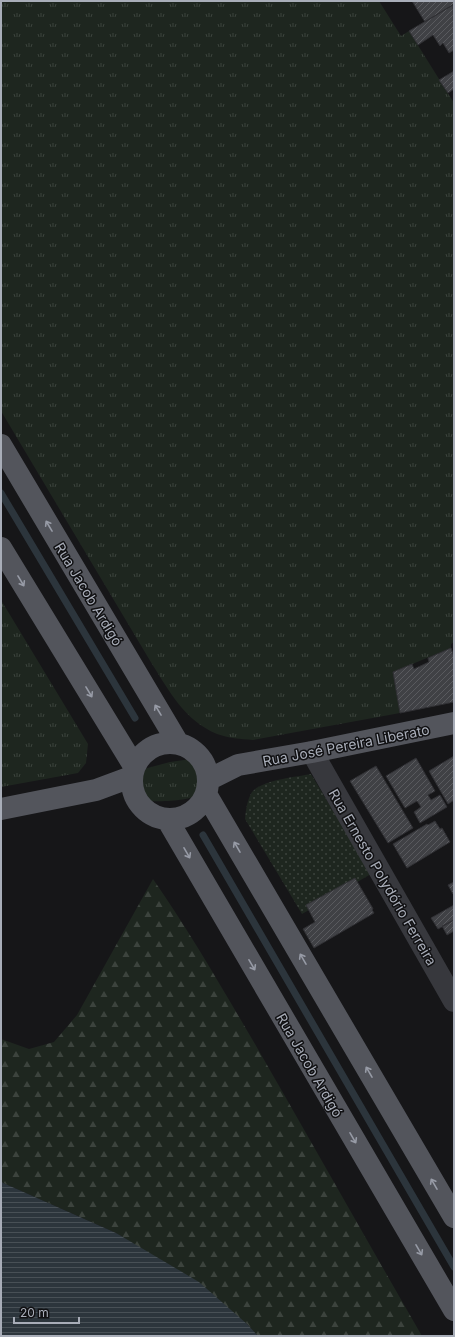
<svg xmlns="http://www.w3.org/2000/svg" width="455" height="1337" viewBox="0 0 455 1337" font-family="Inter,sans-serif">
  <defs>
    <pattern id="grass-tufts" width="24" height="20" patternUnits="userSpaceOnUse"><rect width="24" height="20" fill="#1e261f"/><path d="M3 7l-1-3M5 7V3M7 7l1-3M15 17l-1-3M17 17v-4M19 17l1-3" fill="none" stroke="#3c433d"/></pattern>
    <pattern id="forest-firs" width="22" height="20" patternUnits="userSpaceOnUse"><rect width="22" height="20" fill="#1e261f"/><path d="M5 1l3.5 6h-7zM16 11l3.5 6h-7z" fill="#3c433d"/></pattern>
    <pattern id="park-dots" width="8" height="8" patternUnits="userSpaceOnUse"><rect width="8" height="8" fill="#1e261f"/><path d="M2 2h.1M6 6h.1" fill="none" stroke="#3c433d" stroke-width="1.8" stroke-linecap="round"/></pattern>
    <pattern id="water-rules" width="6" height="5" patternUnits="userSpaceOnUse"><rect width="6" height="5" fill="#2c353c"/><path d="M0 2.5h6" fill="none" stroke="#485056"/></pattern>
    <pattern id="building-hatch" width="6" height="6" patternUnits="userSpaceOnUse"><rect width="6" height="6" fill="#404145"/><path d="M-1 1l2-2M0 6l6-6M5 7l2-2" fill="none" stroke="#595a5e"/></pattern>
  </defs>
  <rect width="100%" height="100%" fill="#161618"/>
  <path fill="url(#grass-tufts)" d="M1,1H379L401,36L409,31L454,103V642L451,644V648L393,672L400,713L253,740C241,739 228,738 217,734C184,720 170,692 152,664L1,411Z
    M1,600L88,744L86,763L78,773L1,787Z
    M191,759C202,768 201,780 200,792C198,794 197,796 195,796C187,801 153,802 144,801L136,785L140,770L170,762Z"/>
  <path fill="url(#forest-firs)" d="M153,879C190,932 222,988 255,1044C311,1141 366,1239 422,1336H258L247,1324L116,1233L1,1182V1039L29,1049L54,1042L77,1015Z"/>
  <path fill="url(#park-dots)" d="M311,774L371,874L302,914L245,819C246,810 247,800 252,792C262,780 296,777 311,774Z"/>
  <path fill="url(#water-rules)" d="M1,1182L116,1233L199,1282L247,1324L258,1336H1Z"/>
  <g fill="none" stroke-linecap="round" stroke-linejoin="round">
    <path stroke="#2c353c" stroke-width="7" d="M1,493L135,718
      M203,835L454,1267"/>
  </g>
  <path fill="url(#building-hatch)" stroke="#303034" d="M412,1H454V4L425,22Z
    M453,5L454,50L449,53L443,43L440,46L433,35L418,45L409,31Z
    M454,71V89L448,93L439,80Z
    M451,648L454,657V702L400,713L393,672L412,664L414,669L429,662L428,658Z
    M454,756V800L448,804L429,771Z
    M416,758L435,791L428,795L431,800L440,795L447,807L420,823L414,812L421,807L417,801L405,808L386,776Z
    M376,766L413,828L388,843L350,781Z
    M435,821L440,829L442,828L450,842L407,868L393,844L427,824L428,825Z
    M355,878L372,907L373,909L372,910L374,913L314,948L303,929L315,922L306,905Z
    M454,882V894H453L448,885Z
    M454,905V920L438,929L431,918Z
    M454,920V931L447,935L442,926Z"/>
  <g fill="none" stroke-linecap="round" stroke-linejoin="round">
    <path stroke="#37383d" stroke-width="22" d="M312,752L454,1001"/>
    <path stroke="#53555c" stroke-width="22" d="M1,445L178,743
      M1,548L134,766
      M132 781a38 38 0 1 1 76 0a38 38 0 1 1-76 0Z
      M208,780L238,765L312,752L454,723
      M206,794L454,1217
      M1,809L96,790L131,777
      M167,819L454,1310"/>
  </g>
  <defs><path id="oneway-shaft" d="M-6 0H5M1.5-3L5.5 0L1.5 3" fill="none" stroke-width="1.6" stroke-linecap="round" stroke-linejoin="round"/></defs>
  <g stroke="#979ba6">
    <use href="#oneway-shaft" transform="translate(49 526) rotate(-121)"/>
    <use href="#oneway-shaft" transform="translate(21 581) rotate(59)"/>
    <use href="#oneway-shaft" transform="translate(89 692) rotate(59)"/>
    <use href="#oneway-shaft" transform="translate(158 710) rotate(-121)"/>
    <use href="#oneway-shaft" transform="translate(237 847) rotate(-120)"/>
    <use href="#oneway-shaft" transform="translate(187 853) rotate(60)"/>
    <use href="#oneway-shaft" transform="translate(303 959) rotate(-120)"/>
    <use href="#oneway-shaft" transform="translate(252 965) rotate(60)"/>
    <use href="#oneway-shaft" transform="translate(369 1072) rotate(-120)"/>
    <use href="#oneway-shaft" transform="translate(353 1138) rotate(60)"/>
    <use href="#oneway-shaft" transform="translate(434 1184) rotate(-120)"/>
    <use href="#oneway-shaft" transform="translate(419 1250) rotate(60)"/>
  </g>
  <g text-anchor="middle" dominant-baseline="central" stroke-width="3" stroke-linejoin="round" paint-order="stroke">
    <g font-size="14" fill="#a8adb8" stroke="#111113">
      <text transform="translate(89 594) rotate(59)">Rua Jacob Ardigó</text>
      <text transform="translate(346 745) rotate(-11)">Rua José Pereira Liberato</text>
      <text transform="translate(383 877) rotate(60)">Rua Ernesto Polydório Ferreira</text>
      <text transform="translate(310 1065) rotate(60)">Rua Jacob Ardigó</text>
    </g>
  </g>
  <rect width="455" height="1337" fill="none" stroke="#a8adb8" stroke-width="4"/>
  <path d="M14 1317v6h65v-6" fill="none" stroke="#a8adb8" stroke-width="2"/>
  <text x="20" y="1317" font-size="12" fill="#a8adb8" stroke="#111113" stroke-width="3" paint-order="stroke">20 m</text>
</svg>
